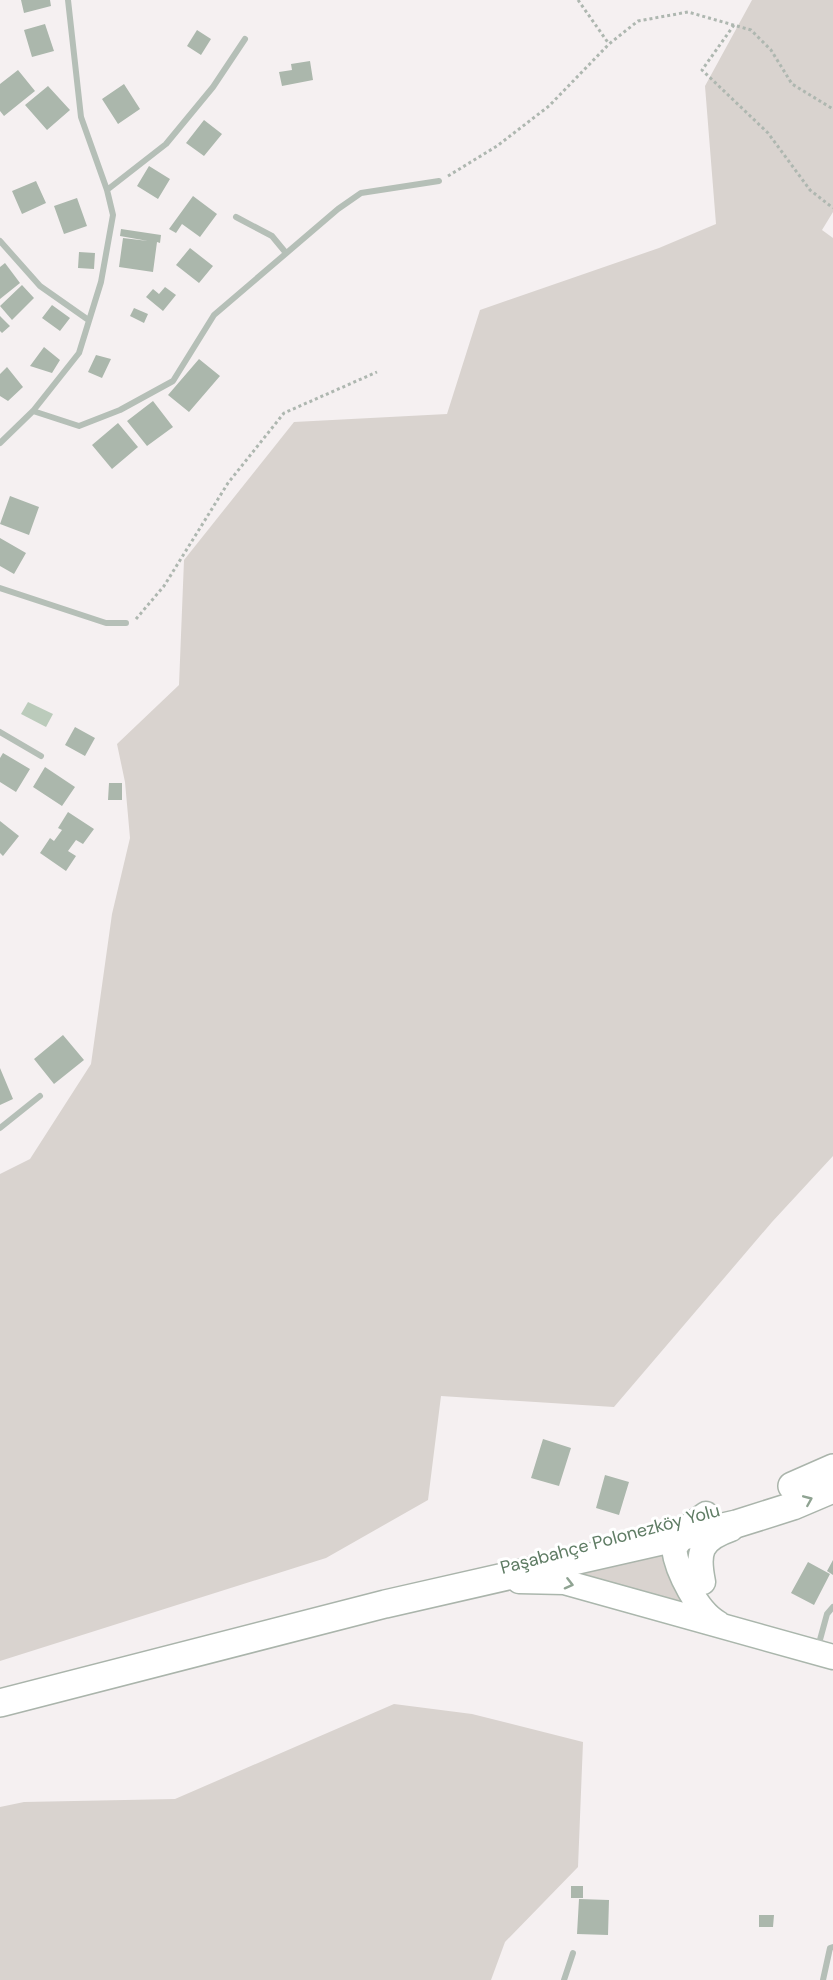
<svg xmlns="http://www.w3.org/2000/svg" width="833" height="1980" viewBox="0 0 833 1980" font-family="'DM Sans',sans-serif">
  <rect width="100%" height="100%" fill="#f5f0f1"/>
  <path fill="#d9d3cf" d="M752,0H833V212L822,230L833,238V1156L772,1222L614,1407L441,1396L428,1500L326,1558L0,1661V1174L30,1159L91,1064L112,914L130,838L125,782L117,744L179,685L184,560L294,422L447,414L480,310L659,248L716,224L705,86Z
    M661,1551L699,1616L569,1574Z
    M394,1704L472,1714L583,1742L578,1867L505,1942L491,1980H0V1807L24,1802L175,1799Z"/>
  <path fill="#bbcbbb" d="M28,702L53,714L46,727L21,714Z"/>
  <path fill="#abb7ac" d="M21,0H50L51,6L24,13Z
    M45,24L54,51L32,57L24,30Z
    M197,30L211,39L201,55L187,46Z
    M310,61L313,80L282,86L279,72L292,70L291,64Z
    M18,70L35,91L4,116L0,111V84Z
    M124,84L140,109L118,124L102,99Z
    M48,86L70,110L47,130L25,105Z
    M204,120L222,134L204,156L186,143Z
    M149,166L170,179L158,199L137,186Z
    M36,181L46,203L22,214L12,191Z
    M193,196L217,214L200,237L182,224L176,233L169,229Z
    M77,198L87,226L64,234L54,206Z
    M121,229L161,235L160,243L157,242L153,272L119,267L123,238L148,241L120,236Z
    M190,248L213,266L199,283L176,265Z
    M79,252L95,253L94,269L78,268Z
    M5,263L20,283L0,299V267Z
    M22,285L34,298L12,320L0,306Z
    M165,287L176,295L163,311L146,297L153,289L159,294Z
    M52,305L70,318L60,331L42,318Z
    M134,308L148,314L144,323L130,316Z
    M0,316L10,326L2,333L0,331Z
    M44,347L60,360L52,373L30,366Z
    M96,355L111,359L102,378L88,372Z
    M199,359L220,376L189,412L168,395Z
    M7,367L23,387L8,401L0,396V374Z
    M153,401L173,427L147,446L127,421Z
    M118,423L138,447L112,469L92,445Z
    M10,496L39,507L29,535L0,524Z
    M0,538L26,553L14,574L0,566Z
    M75,727L95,738L85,756L65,745Z
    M3,753L30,769L16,792L0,782V758Z
    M45,767L75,787L62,806L33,787Z
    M109,783H122V800H108Z
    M68,812L94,829L83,844L76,840L68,851L76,856L66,871L40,853L50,838L54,841L62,830L58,828Z
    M0,821L19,836L3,856L0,853Z
    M63,1035L84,1060L54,1084L34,1059Z
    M0,1068L13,1099L0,1105Z
    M543,1439L571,1448L559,1486L531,1478Z
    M605,1475L629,1482L619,1515L596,1508Z
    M833,1560V1575L827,1571Z
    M808,1562L830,1574L814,1605L791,1593Z
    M571,1886H583V1898H571Z
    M579,1899L609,1900L608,1935L577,1934Z
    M759,1915H774L773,1927H759Z"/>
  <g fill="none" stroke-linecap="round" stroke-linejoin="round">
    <defs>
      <path id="secondary" d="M706,1514L689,1526L674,1549C677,1572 698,1612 718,1623
        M519,1581L564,1582L833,1657
        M703,1582C697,1552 700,1540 731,1529"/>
      <path id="primary" d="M792,1486L833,1468
        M0,1703L385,1604L736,1524L793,1506L833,1489"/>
    </defs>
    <use href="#secondary" stroke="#aab6ac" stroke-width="27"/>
    <use href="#primary" stroke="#aab4ab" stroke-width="30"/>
    <path stroke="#aeb7b0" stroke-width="3" stroke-dasharray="3 3" stroke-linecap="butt" d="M578,0L609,44
      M734,25L702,70L768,133L810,190L833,208
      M448,176L497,146L549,106L609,44L638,21L688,12L751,30L771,50L792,84L833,109
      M136,619L164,586L228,483L284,413L377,372"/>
    <path stroke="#b5bfb7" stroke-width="6" d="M107,190L166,144L213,87L245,39
      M236,217L272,236L286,253
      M0,241L40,286L87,319
      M33,411L79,426L120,410L173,381L214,315L338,209L361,193L439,181
      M0,443L33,411L79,353L101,282L113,215L107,190L81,117L68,0
      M0,588L106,623H126
      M0,732L41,756
      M0,1128L40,1096
      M818,1647L827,1614L833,1607
      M564,1980L573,1953
      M823,1980L830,1948L833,1947"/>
    <use href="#secondary" stroke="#fff" stroke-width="24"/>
    <use href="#primary" stroke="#fff" stroke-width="27"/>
  </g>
  <defs><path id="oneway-chevron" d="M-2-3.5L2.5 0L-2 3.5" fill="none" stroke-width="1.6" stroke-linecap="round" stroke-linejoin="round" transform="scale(1.5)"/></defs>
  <g stroke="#8fa392">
    <use href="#oneway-chevron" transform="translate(808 1500) rotate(-23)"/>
    <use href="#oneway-chevron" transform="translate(569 1584) rotate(14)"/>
  </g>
  <g text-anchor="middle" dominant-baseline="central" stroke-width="6" stroke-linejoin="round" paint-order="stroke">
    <g font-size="18" fill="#5f7c64" stroke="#fff">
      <text transform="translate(610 1539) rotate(-15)">Paşabahçe Polonezköy Yolu</text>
    </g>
  </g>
</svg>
